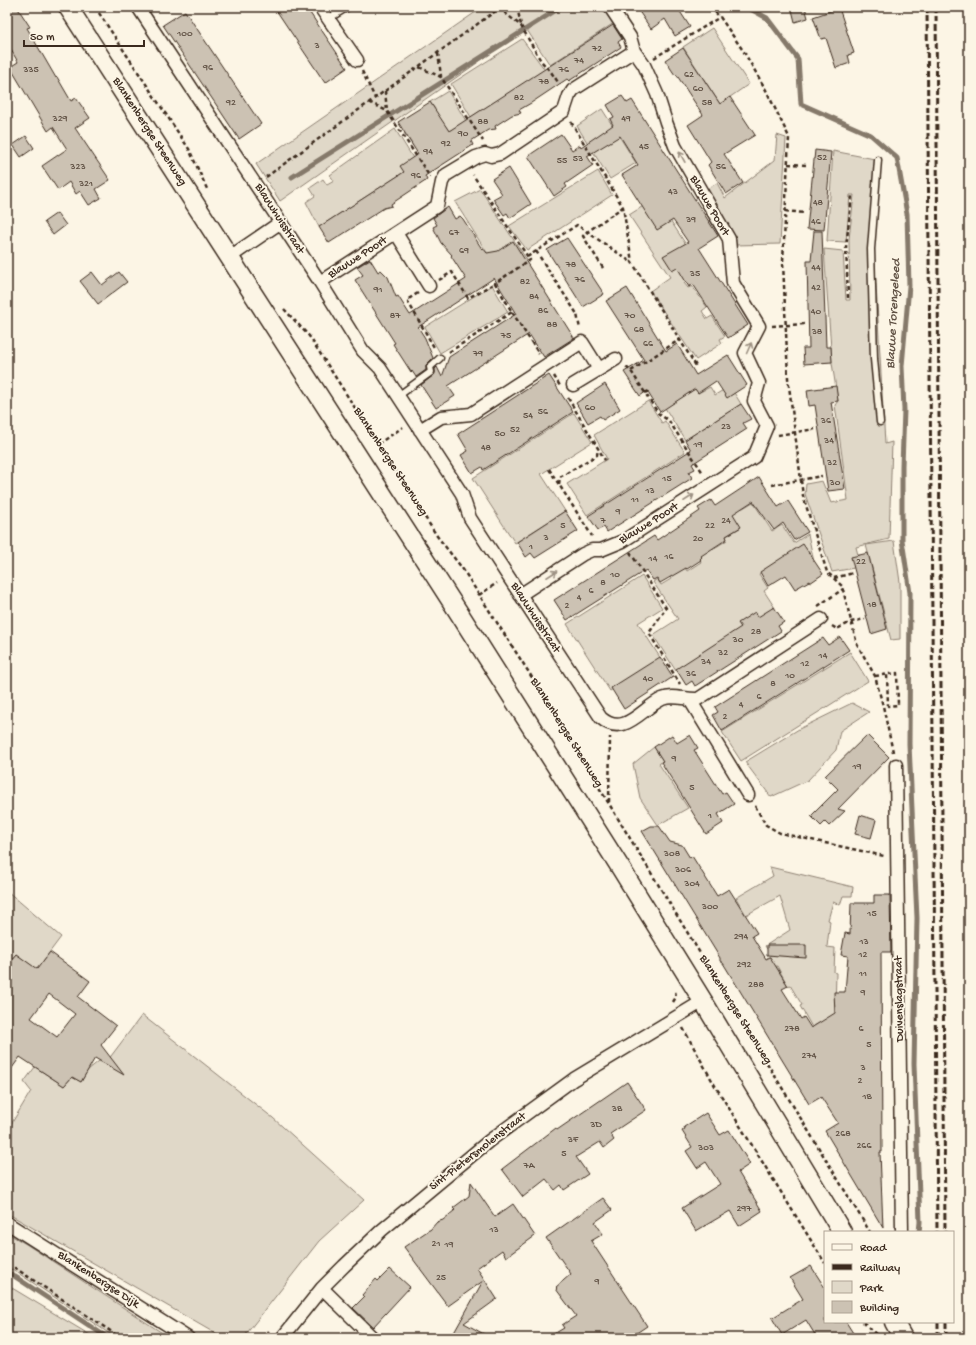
<svg xmlns="http://www.w3.org/2000/svg" width="976" height="1345" viewBox="0 0 976 1345" font-family="'Gochi Hand',sans-serif">
  <rect width="100%" height="100%" fill="#fcf5e5"/>
  <filter id="ink" filterUnits="userSpaceOnUse"><feTurbulence type="fractalNoise" baseFrequency=".025" numOctaves="2"/><feDisplacementMap in="SourceGraphic" scale="8" xChannelSelector="R" yChannelSelector="G"/><feConvolveMatrix kernelMatrix="1 2 1 2 8 2 1 2 1" color-interpolation-filters="sRGB"/></filter>
  <g filter="url(#ink)">
    <path fill="#e0d8c8" stroke="#8e8173" d="M483,7H557L280,201L256,164Z
      M563,7H603L614,23L550,65L527,30Z
      M712,28L749,84L720,104L683,47Z
      M522,39L545,70L471,117L451,84Z
      M448,91L466,121L449,131L445,125L413,146L404,133L420,123L435,109L430,102Z
      M602,109L636,163L610,179L577,126Z
      M395,129L413,158L404,172L319,227L306,202L315,196L310,188L323,179L327,185L334,181L330,175Z
      M777,135L786,138L780,244L735,245L705,190L717,183L725,198L775,160Z
      M833,151L880,160L874,249L885,444L892,442L889,539L856,547L858,555L854,568L832,572L805,494L806,484L822,481L831,503L848,500L835,405L838,401L832,363L824,249L843,251L846,300H850L849,239L854,195H850L846,242L827,241Z
      M598,171L612,195L527,250L509,226Z
      M480,189L527,260L501,275L455,202Z
      M656,198L694,257L689,280L684,283L688,288L692,286L707,307L702,311L707,319L712,316L725,336L720,339L722,343L696,360L650,291L670,277L629,215Z
      M492,285L508,312L440,353L425,327Z
      M730,386L741,404L685,440L665,408L695,389L698,393L710,387L715,395Z
      M648,401L662,423L665,421L685,452L587,515L567,484L607,459L594,435Z
      M574,413L592,442L541,474L565,511L515,543L473,478Z
      M753,502L772,531L782,525L794,543L808,534L814,562L791,553L759,574L768,588L764,591L775,608L760,618L756,613L739,624L741,628L676,671L653,635L678,619L653,582L657,579L661,585L671,579L669,574L683,565L687,571L701,562L698,556L712,547L713,549L727,540L725,537L740,528L729,510L743,508Z
      M894,541L900,582V639L891,640L866,545Z
      M642,576L662,608L638,623L661,659L610,691L567,624Z
      M850,652L868,681L741,761L722,732Z
      M852,703L869,712L840,731L836,750L808,780L771,797L745,762L799,729Z
      M654,747L663,761L659,764L688,808L658,825L640,798L633,764Z
      M770,867L853,887L852,896H843L840,905L833,902L828,920L830,921L827,947L835,948L834,972L836,973L835,1012H840L820,1026L819,1023L812,1027L800,1006L802,1005L790,985L788,986L777,966L773,967L767,958L771,955L765,946L790,930L780,896L746,915L736,898L773,876Z
      M7,891L61,937L43,961L60,973L54,982L16,954L11,959L7,956Z
      M142,1015L273,1118L364,1200L319,1241L243,1338H223L7,1213V1131L31,1091L24,1082L35,1067L64,1086L72,1077L81,1082L88,1070L99,1061L105,1064Z
      M7,1233L26,1244L170,1338H116L12,1269L7,1276Z
      M7,1285L95,1338H7Z"/>
    <g fill="none" stroke-linecap="round" stroke-linejoin="round">
      <path stroke="#85796b" stroke-width="5" d="M747,7L767,18L798,59L801,104L871,135L897,158L907,214L909,286L902,366L904,410L902,466V540L910,593L909,744L917,918L914,1064L920,1222L919,1232
        M292,177L561,7
        M11,1274L108,1338"/>
    </g>
    <path fill="#ccc2b3" stroke="#3b2a1e" fill-rule="evenodd" d="M7,7H17L30,27L27,28L56,78L57,77L71,101L76,98L90,118L75,128L110,180L96,189L101,198L89,205L80,191L76,194L69,182L58,190L42,166L67,149L53,127L48,131L10,67L18,62L7,43Z
      M274,7H306L347,68L325,83Z
      M636,7H684L679,10L690,27L675,36L665,19L651,29Z
      M801,7H805L808,18L795,22L792,10Z
      M839,8L854,53L848,55L850,63L836,68L826,38L821,39L813,17Z
      M185,11L261,124L239,139L163,25Z
      M613,25L622,39L618,42L621,47L569,81L567,79L531,103L519,110L521,113L512,115L495,126L496,129L488,130L471,141L473,145L425,176L427,180L391,204L392,206L384,208L329,243L319,227L404,172L400,166L418,154L398,122L430,102L449,131Z
      M683,48L720,104L730,97L755,135L724,154L743,183L726,194L708,165L711,162L688,125L703,115L676,74L675,75L665,60Z
      M622,96L627,103L632,100L718,236L699,248L748,325L728,338L693,284L689,287L677,267L672,270L663,256L688,242L673,220L657,230L622,175L638,165L620,136L587,156L593,165L565,184L567,187L554,196L528,156L561,134L572,150L580,145L581,147L613,125L610,119L614,117L607,105Z
      M26,136L34,148L21,157L13,145Z
      M815,150L831,152L824,230L807,229Z
      M509,168L531,204L510,218L507,213L504,215L493,199L502,194L492,179Z
      M448,207L455,219L460,216L463,219L482,249L483,248L487,253L498,251L513,241L574,338L544,357L529,334L448,386L455,396L436,408L421,385L434,375L435,373V369L437,367L442,377L449,357L516,314L494,278L418,327L425,338L433,358L426,365V370L416,377L412,371L411,372L393,344L395,343L355,280L363,275L357,267L370,259L378,272L381,270L388,277L396,297L398,296L410,315L466,279L451,256L452,255L441,243L433,227L437,225L433,218Z
      M57,213L66,225L53,235L44,222Z
      M814,231H822L826,347H831L832,362L804,364L803,348H809L807,261H811Z
      M567,238L604,294L583,307L547,250Z
      M92,272L102,285L119,272L127,282L98,304L80,281Z
      M627,288L666,351L677,344L696,375L728,355L747,385L727,398L716,381L698,393L695,389L660,412L647,391L640,396L624,372L644,360L606,301Z
      M549,375L573,412L483,470L482,467L472,473L461,455L468,451L458,434Z
      M605,384L620,409L603,420L600,416L588,423L576,403Z
      M836,386L838,401L831,402L845,489L828,491L815,405L809,406L807,390Z
      M741,404L751,419L743,423L747,429L692,464L695,469L689,472L692,478L607,532L604,527L598,530L588,516L691,450L685,440Z
      M759,477L778,507L788,501L808,532L794,540L783,523L774,530L753,501L733,514L741,527L726,536L727,539L701,556L702,557L700,559L701,560L687,569L686,568L660,583L657,578L653,580L646,570L567,620L554,600L654,536L657,540L700,511L698,508L711,500L715,506Z
      M565,511L578,531L535,558L531,553L526,557L517,542Z
      M803,544L823,574L810,583L809,581L795,589L786,575L768,586L760,572Z
      M868,553L887,629L871,634L851,557Z
      M774,607L784,622L778,626L781,631L695,686L692,681L686,685L676,669L741,627L738,623L755,612L758,617Z
      M840,637L849,650L722,731L713,715L718,712L715,707L823,638L828,645Z
      M660,657L673,677L624,709L611,688Z
      M672,735L677,743L690,735L698,748L694,750L722,794L726,792L734,804L718,814L723,823L706,834L661,762L663,761L654,747Z
      M867,735L889,757L838,809L845,811L829,826L825,822L821,826L811,816L838,789L825,776Z
      M860,815L876,820L871,838L855,834Z
      M651,826H659L670,842L682,845L690,858L692,856L717,896L729,889L757,933L752,936L766,959L770,957L788,986L782,989L801,1019L804,1017L811,1028L835,1013L834,992H845L848,956L841,955L845,933L850,934L851,903H874V895H890L891,952H881L882,1152H880L883,1228L825,1131L838,1123L821,1097L809,1104L723,963L720,961V958L642,831Z
      M767,945H806V958L767,955Z
      M50,952L90,981L78,997L116,1026L101,1045L124,1075L95,1058L81,1082L72,1077L64,1086L20,1057L7,1075V965L16,954L37,969ZM49,994L75,1014L57,1037L31,1018Z
      M627,1082L646,1110L610,1134L614,1140L604,1148L600,1142L576,1157L588,1174L564,1190L561,1185L555,1190L546,1179L523,1197L502,1169L556,1128L557,1130Z
      M706,1113L720,1135L729,1130L750,1164L738,1172L762,1211L739,1226L730,1211L696,1231L682,1208L720,1184L706,1162L697,1168L686,1151L692,1147L682,1131L685,1129L684,1127Z
      M471,1182L495,1217L513,1204L535,1236L506,1257L502,1250L477,1268L497,1299L464,1323L491,1338H451L483,1281L448,1306L404,1247L429,1230H430L437,1222L443,1220L455,1210L453,1208L469,1196Z
      M603,1198L612,1210L595,1222L603,1234L591,1241L647,1326L629,1338H547L564,1328L562,1325L576,1316L556,1289L557,1288L556,1287L571,1274L546,1238Z
      M811,1266L825,1288V1322H846L853,1333L845,1338H817L806,1320L782,1335L772,1318L803,1299L790,1278Z
      M390,1269L410,1287L373,1327L353,1308L364,1297L362,1295L376,1279L378,1281Z"/>
    <g fill="none" stroke-linecap="round" stroke-linejoin="round">
      <defs>
        <path id="lane" d="M328,19L348,7
          M878,160L871,249L874,359L880,422
          M398,396L431,372L430,367L440,358"/>
        <path id="street" d="M138,7L320,282L363,351L380,368L462,494L470,518L601,718C624,738 641,709 662,699C673,694 686,700 698,699L821,619
          M320,7L357,60
          M396,233L429,286
          M230,257L281,222
          M320,282L437,206L442,182L446,175L476,157L485,154L491,156L500,154L564,111L569,96L573,90L634,51
          M573,385L616,359
          M420,430L441,417L471,414L582,342L599,369
          M520,595L583,554L592,550H601L623,541L754,457L767,426L754,401L759,383L745,353L759,326L733,283L729,239L675,146L666,122L657,94L644,65L634,51L630,37L610,7
          M690,700L748,795
          M896,765L902,1232
          M7,1223L188,1338
          M322,1288L373,1338
          M282,1338L322,1288L344,1266L382,1230L489,1141L574,1079L703,1001"/>
        <path id="secondary" d="M68,7L459,613L620,867L703,1001L842,1232
          M894,1322L903,1338"/>
      </defs>
      <use href="#lane" stroke="#3b2a1e" stroke-width="9"/>
      <use href="#street" stroke="#3b2a1e" stroke-width="15"/>
      <use href="#secondary" stroke="#3b2a1e" stroke-width="21"/>
      <path stroke="#3b2a1e" stroke-width="2.5" stroke-dasharray="4 3" stroke-linecap="butt" d="M95,7L189,149L207,189
        M517,7L521,25
        M710,7L720,17L744,52L766,90L789,137L783,262L788,378L803,496L827,572L842,586L857,644L875,676L883,706L893,752
        M499,8L521,26L541,61L551,72L560,85
        M438,53L441,76
        M654,58L720,17
        M419,67L441,77L483,141
        M362,71L375,98
        M385,91L387,111
        M369,102L387,111L430,177
        M571,122L623,207L632,262L696,366
        M788,164L808,165
        M266,177L501,7
        M785,211L805,213
        M536,251L577,314L580,329
        M527,257L577,225L631,262
        M603,268L583,236L587,232L623,207
        M439,280L452,272L468,298L495,283
        M418,293L407,300L435,349
        M848,298L846,247L852,195
        M284,309L309,336L437,536L462,568L528,671L870,1232
        M512,312L539,354
        M772,326L805,324
        M449,352L512,312L495,283L530,260L473,175
        M626,367L631,371L658,413L669,421L703,473
        M631,371L679,340
        M554,376L560,386
        M645,393L651,390
        M568,398L605,460
        M778,435L815,429
        M378,444L403,427
        M549,469L592,536
        M559,484L560,477L597,455L598,448
        M772,485L822,476
        M630,552L666,608L649,633L680,684
        M834,578L853,573
        M479,595L497,583
        M818,606L843,589
        M832,626L837,629L851,622L865,619
        M875,676L897,673L898,705L888,706L887,674
        M609,802L610,737
        M755,806L766,825L780,833L884,856
        M673,1002L676,997L675,990
        M683,1028L714,1084L825,1263
        M7,1269L15,1268L121,1338
        M863,1322L880,1338
        M263,1338L269,1331"/>
      <use href="#lane" stroke="#fcf5e5" stroke-width="6"/>
      <use href="#street" stroke="#fcf5e5" stroke-width="12"/>
      <use href="#secondary" stroke="#fcf5e5" stroke-width="18"/>
      <path stroke="#3b2a1e" stroke-width="3" stroke-dasharray="6 3" stroke-linecap="butt" d="M927,7L937,1232
        M936,7L945,1232
        M938,1322V1338
        M946,1322V1338"/>
    </g>
    <defs><path id="oneway-shaft" d="M-6 0H5M1.5-3L5.5 0L1.5 3" fill="none" stroke-width="1.6" stroke-linecap="round" stroke-linejoin="round"/></defs>
    <g stroke="#9c9082">
      <use href="#oneway-shaft" transform="translate(682 157) rotate(-119)"/>
      <use href="#oneway-shaft" transform="translate(749 348) rotate(-66)"/>
      <use href="#oneway-shaft" transform="translate(689 498) rotate(-33)"/>
      <use href="#oneway-shaft" transform="translate(552 574) rotate(-33)"/>
    </g>
  </g>
  <g text-anchor="middle" dominant-baseline="central" stroke-width="4" stroke-linejoin="round" paint-order="stroke">
    <g font-size="10" fill="#5f5043">
      <text x="185" y="34">100</text>
      <text x="317" y="46">3</text>
      <text x="597" y="49">72</text>
      <text x="579" y="61">74</text>
      <text x="208" y="68">96</text>
      <text x="31" y="70">335</text>
      <text x="564" y="70">76</text>
      <text x="689" y="75">62</text>
      <text x="544" y="82">78</text>
      <text x="698" y="89">60</text>
      <text x="519" y="98">82</text>
      <text x="231" y="103">92</text>
      <text x="707" y="103">58</text>
      <text x="60" y="119">329</text>
      <text x="626" y="119">49</text>
      <text x="483" y="122">88</text>
      <text x="463" y="134">90</text>
      <text x="446" y="144">92</text>
      <text x="644" y="147">45</text>
      <text x="428" y="152">94</text>
      <text x="822" y="158">52</text>
      <text x="578" y="159">53</text>
      <text x="562" y="161">55</text>
      <text x="78" y="167">323</text>
      <text x="721" y="167">56</text>
      <text x="416" y="176">96</text>
      <text x="86" y="184">321</text>
      <text x="673" y="192">43</text>
      <text x="818" y="203">48</text>
      <text x="691" y="220">39</text>
      <text x="816" y="222">46</text>
      <text x="454" y="233">67</text>
      <text x="464" y="251">69</text>
      <text x="571" y="265">78</text>
      <text x="816" y="268">44</text>
      <text x="695" y="274">35</text>
      <text x="580" y="280">76</text>
      <text x="525" y="282">82</text>
      <text x="816" y="288">42</text>
      <text x="378" y="290">91</text>
      <text x="534" y="297">84</text>
      <text x="543" y="311">86</text>
      <text x="816" y="312">40</text>
      <text x="395" y="316">87</text>
      <text x="630" y="316">70</text>
      <text x="552" y="325">88</text>
      <text x="639" y="330">68</text>
      <text x="817" y="332">38</text>
      <text x="506" y="336">75</text>
      <text x="648" y="344">66</text>
      <text x="478" y="354">79</text>
      <text x="590" y="408">60</text>
      <text x="543" y="412">56</text>
      <text x="528" y="416">54</text>
      <text x="826" y="421">36</text>
      <text x="726" y="427">23</text>
      <text x="515" y="430">52</text>
      <text x="500" y="434">50</text>
      <text x="829" y="441">34</text>
      <text x="698" y="445">19</text>
      <text x="486" y="448">48</text>
      <text x="832" y="463">32</text>
      <text x="667" y="479">15</text>
      <text x="835" y="483">30</text>
      <text x="650" y="491">13</text>
      <text x="635" y="500">11</text>
      <text x="618" y="512">9</text>
      <text x="603" y="521">7</text>
      <text x="726" y="521">24</text>
      <text x="563" y="526">5</text>
      <text x="710" y="526">22</text>
      <text x="546" y="538">3</text>
      <text x="698" y="539">20</text>
      <text x="531" y="547">1</text>
      <text x="669" y="557">16</text>
      <text x="653" y="559">14</text>
      <text x="861" y="562">22</text>
      <text x="615" y="575">10</text>
      <text x="603" y="583">8</text>
      <text x="591" y="591">6</text>
      <text x="579" y="598">4</text>
      <text x="872" y="605">18</text>
      <text x="567" y="606">2</text>
      <text x="756" y="632">28</text>
      <text x="738" y="640">30</text>
      <text x="723" y="653">32</text>
      <text x="823" y="656">14</text>
      <text x="706" y="662">34</text>
      <text x="805" y="664">12</text>
      <text x="691" y="674">36</text>
      <text x="790" y="676">10</text>
      <text x="648" y="679">40</text>
      <text x="773" y="684">8</text>
      <text x="759" y="697">6</text>
      <text x="741" y="705">4</text>
      <text x="725" y="717">2</text>
      <text x="674" y="759">9</text>
      <text x="857" y="767">19</text>
      <text x="692" y="788">5</text>
      <text x="710" y="816">1</text>
      <text x="672" y="854">308</text>
      <text x="683" y="870">306</text>
      <text x="692" y="884">304</text>
      <text x="710" y="907">300</text>
      <text x="872" y="914">15</text>
      <text x="741" y="937">294</text>
      <text x="864" y="942">13</text>
      <text x="863" y="955">12</text>
      <text x="744" y="965">292</text>
      <text x="863" y="974">11</text>
      <text x="756" y="985">288</text>
      <text x="863" y="993">9</text>
      <text x="792" y="1029">278</text>
      <text x="861" y="1029">6</text>
      <text x="869" y="1045">5</text>
      <text x="809" y="1056">274</text>
      <text x="863" y="1068">3</text>
      <text x="860" y="1081">2</text>
      <text x="867" y="1097">1B</text>
      <text x="617" y="1109">3B</text>
      <text x="596" y="1125">3D</text>
      <text x="843" y="1134">268</text>
      <text x="573" y="1140">3F</text>
      <text x="864" y="1146">266</text>
      <text x="706" y="1148">303</text>
      <text x="564" y="1154">5</text>
      <text x="529" y="1166">7A</text>
      <text x="744" y="1209">297</text>
      <text x="494" y="1230">13</text>
      <text x="436" y="1244">21</text>
      <text x="449" y="1245">19</text>
      <text x="441" y="1278">25</text>
      <text x="597" y="1282">9</text>
    </g>
    <g font-size="12" fill="#3b2a1e" stroke="#fcf5e5">
      <text transform="translate(149 132) rotate(57)">Blankenbergse Steenweg</text>
      <text transform="translate(709 206) rotate(60)">Blauwe Poort</text>
      <text transform="translate(279 219) rotate(57)">Blauwhuisstraat</text>
      <text transform="translate(358 258) rotate(-33)">Blauwe Poort</text>
      <text transform="translate(390 462) rotate(57)">Blankenbergse Steenweg</text>
      <text transform="translate(649 524) rotate(-32)">Blauwe Poort</text>
      <text transform="translate(535 618) rotate(57)">Blauwhuisstraat</text>
      <text transform="translate(566 733) rotate(58)">Blankenbergse Steenweg</text>
      <text transform="translate(900 999) rotate(-91)">Duivenslagstraat</text>
      <text transform="translate(735 1010) rotate(58)">Blankenbergse Steenweg</text>
      <text transform="translate(478 1152) rotate(-38)">Sint-Pietersmolenstraat</text>
      <text transform="translate(98 1280) rotate(33)">Blankenbergse Dijk</text>
    </g>
    <g font-size="13" font-style="italic" fill="#605144" stroke="#fcf5e5">
      <text transform="translate(894 314) rotate(-87)">Blauwe Torengeleed</text>
    </g>
  </g>
  <rect width="976" height="1345" fill="none" stroke="#fcf5e5" stroke-width="24"/>
  <rect x="12" y="12" width="952" height="1321" fill="none" stroke="#3b2a1e" stroke-width="1.5" filter="url(#ink)"/>
  <rect x="824" y="1231" width="130" height="92" fill="#fcf5e5" stroke="#afa495"/>
  <rect x="832" y="1244" width="20" height="6" fill="#fcf5e5" stroke="#afa495"/>
  <text x="860" y="1251" font-size="12" fill="#3b2a1e">Road</text>
  <rect x="832" y="1264" width="20" height="6" fill="#3b2a1e" stroke="#afa495"/>
  <text x="860" y="1271" font-size="12" fill="#3b2a1e">Railway</text>
  <rect x="832" y="1281" width="20" height="12" fill="#e0d8c8" stroke="#afa495"/>
  <text x="860" y="1291" font-size="12" fill="#3b2a1e">Park</text>
  <rect x="832" y="1301" width="20" height="12" fill="#ccc2b3" stroke="#afa495"/>
  <text x="860" y="1311" font-size="12" fill="#3b2a1e">Building</text>
  <path d="M24 40v6h120v-6" fill="none" stroke="#3b2a1e" stroke-width="2"/>
  <text x="30" y="40" font-size="12" fill="#3b2a1e" stroke="#fcf5e5" stroke-width="3" paint-order="stroke">50 m</text>
</svg>
